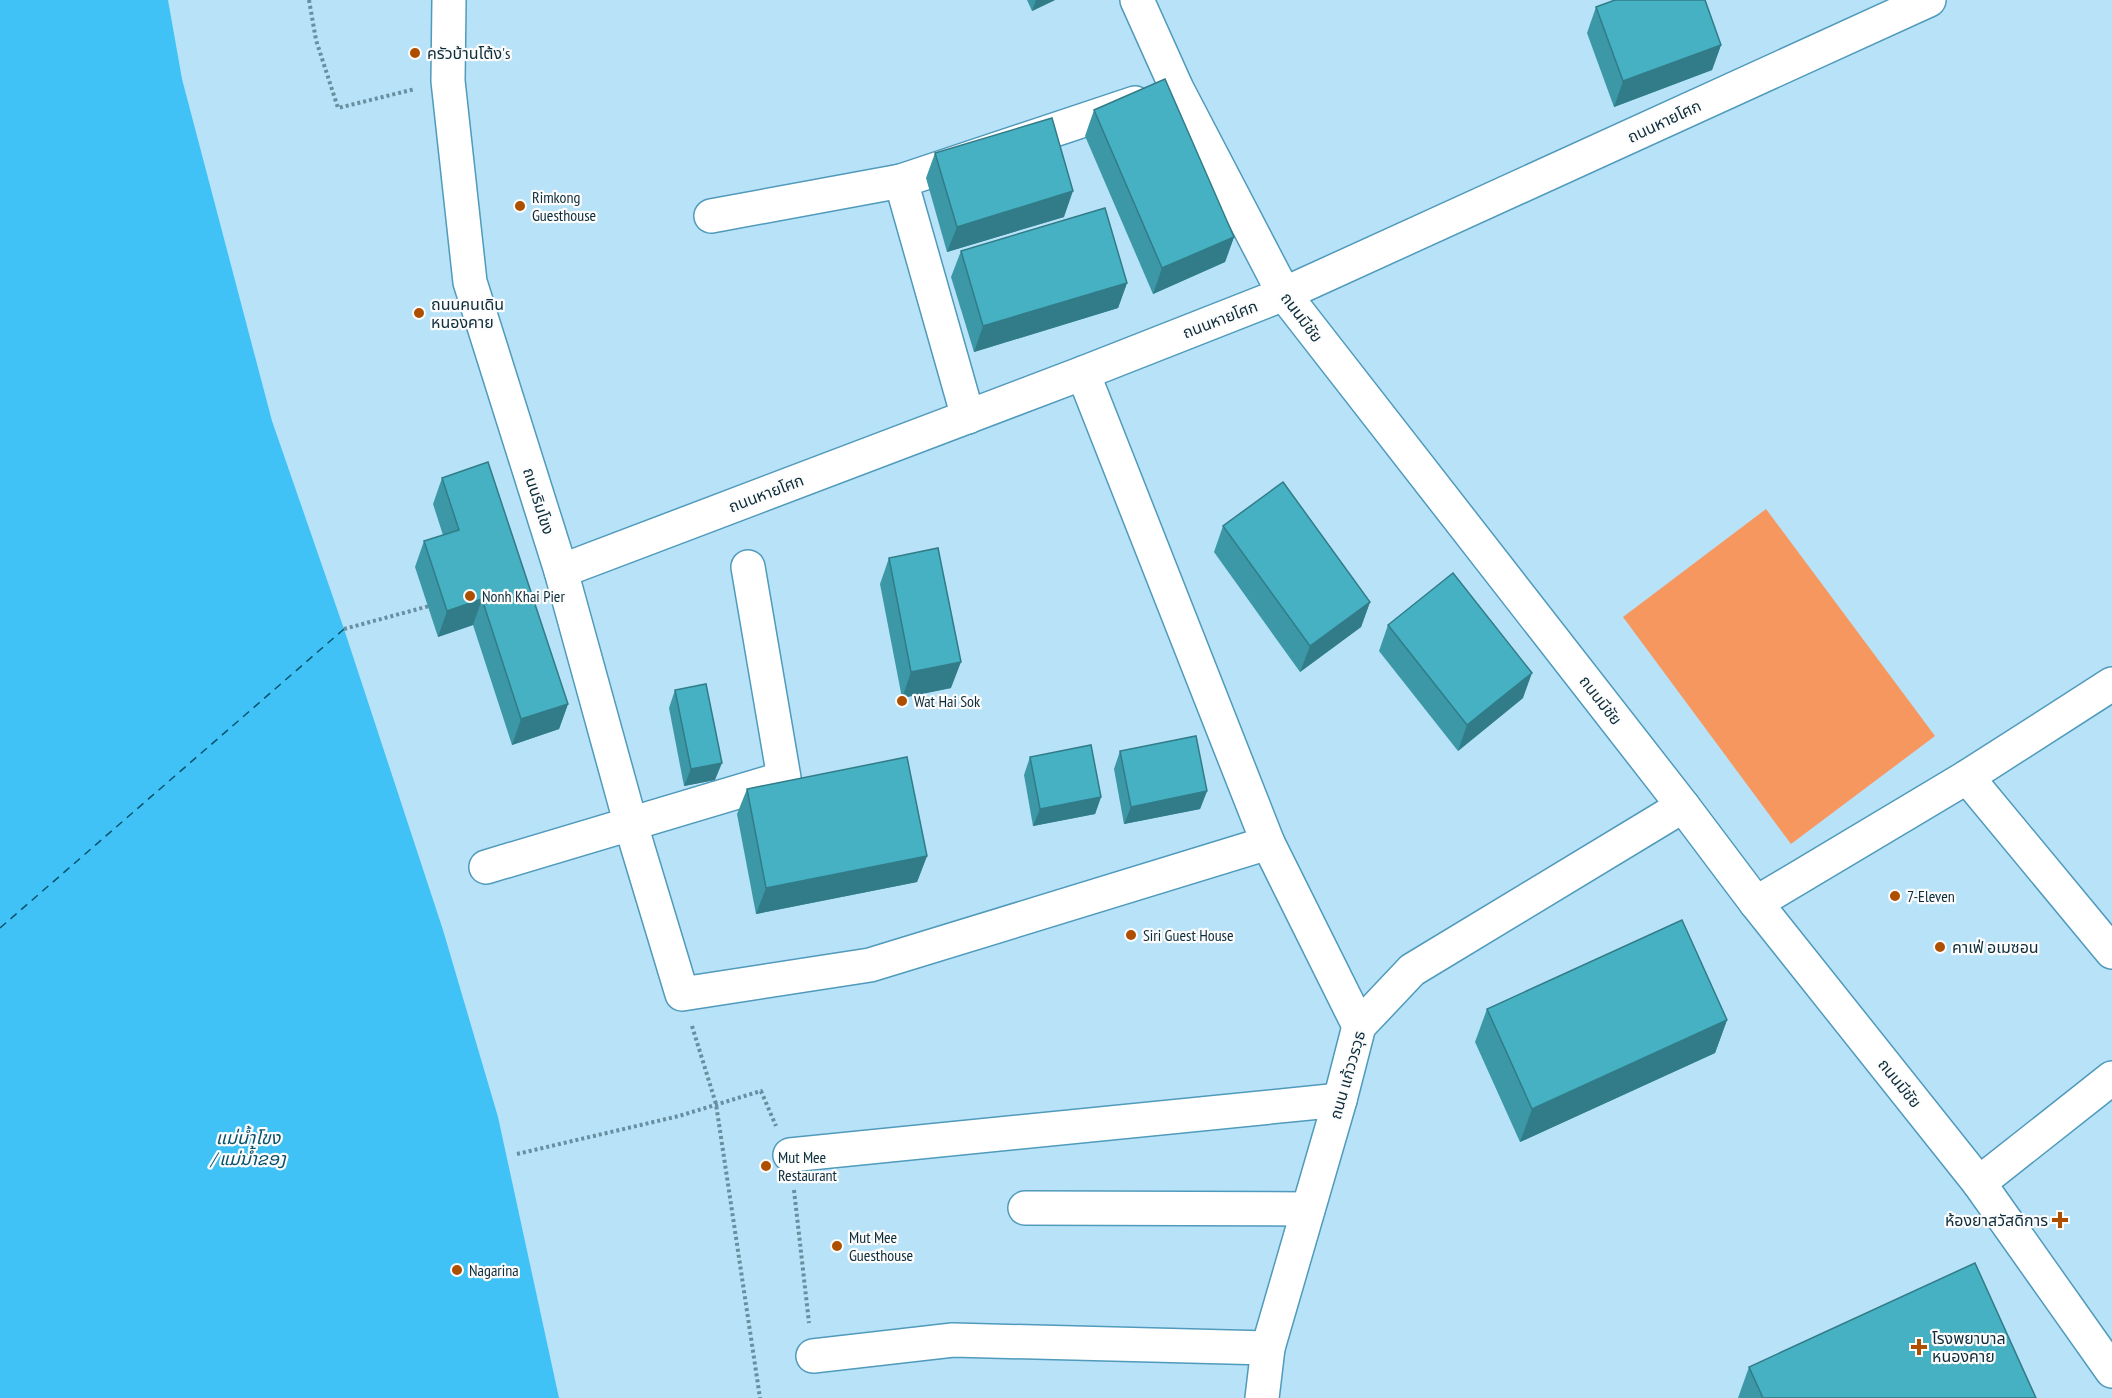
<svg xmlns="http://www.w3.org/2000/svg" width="2112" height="1398" viewBox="0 0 2112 1398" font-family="'PT Sans Narrow','Noto Sans Lao','Noto Sans Thai',sans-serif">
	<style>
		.green { fill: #f79760 }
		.water { fill: #41c2f7 }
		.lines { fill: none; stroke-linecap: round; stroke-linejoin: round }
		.ferry { stroke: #08526c; stroke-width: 1.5; stroke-dasharray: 8 6; stroke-linecap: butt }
		.minor-casing { stroke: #509abb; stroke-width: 36 }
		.path { stroke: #688ea0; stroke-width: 4; stroke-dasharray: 3 3; stroke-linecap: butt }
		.minor { stroke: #fff; stroke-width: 33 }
		.wall { fill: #3c98a7 }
		.shaded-wall { fill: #317c88 }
		.building { fill: #46b1c2; stroke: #317c88; stroke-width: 1.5 }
		.poi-dot { fill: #ae4f00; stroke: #fcfcfc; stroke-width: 2 }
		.labels { text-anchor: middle; stroke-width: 4.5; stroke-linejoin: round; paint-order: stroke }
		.poi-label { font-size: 16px; fill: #0d2d3b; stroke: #fcfcfc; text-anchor: start }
		.street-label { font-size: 16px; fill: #0d2d3b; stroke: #fcfcfc }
		.water-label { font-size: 18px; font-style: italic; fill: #08526c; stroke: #fcfcfc }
	</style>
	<rect width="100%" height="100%" fill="#b7e2f8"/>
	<path class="green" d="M1766,509L1935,736L1791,844L1623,617Z"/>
	<path class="water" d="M0,0H168L182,79L272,421L344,629L443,930L498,1117L559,1398H0Z"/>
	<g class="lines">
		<path class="ferry" d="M0,928L344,629"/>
		<defs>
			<g id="minor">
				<path d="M449,0L448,81L470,282L561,571L631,825L682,994L870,965L1268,843"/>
				<path d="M1137,0L1177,89L1284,294L1683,806L1756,903L1979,1183L2112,1371"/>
				<path d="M711,216L901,181"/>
				<path d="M1083,373L1268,843L1359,1026"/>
				<path d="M968,417L901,181L1135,103"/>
				<path d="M561,571L1083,373L1284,294L1929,0"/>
				<path d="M1967,777L2112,952"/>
				<path d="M486,867L784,778L748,567"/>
				<path d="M1756,903L1967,777L2112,684"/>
				<path d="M790,1155L1340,1100"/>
				<path d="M1979,1183L2112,1078"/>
				<path d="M1025,1208L1308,1209"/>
				<path d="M813,1356L953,1340L1268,1348"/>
				<path d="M1262,1398L1268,1348L1340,1100L1359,1026L1412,970L1683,806"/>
			</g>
		</defs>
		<use href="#minor" class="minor-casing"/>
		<g class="path">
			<path d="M309,0L316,40L338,108L415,89"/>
			<path d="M344,629L433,605"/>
			<path d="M692,1026L716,1104L760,1398"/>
			<path d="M517,1154L679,1116L761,1091L776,1126"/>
			<path d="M794,1190L809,1323"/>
		</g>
		<use href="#minor" class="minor"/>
	</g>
	<g class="wall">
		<path d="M1027,0H1055L1032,11Z"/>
		<path d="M1596,7L1721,45L1712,70L1614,107L1587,33Z"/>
		<path d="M1094,110L1234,237L1225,262L1153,294L1085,136Z"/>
		<path d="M935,153L1064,217L947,252L926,178Z"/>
		<path d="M961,251L1127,283L1118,308L974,352L951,277Z"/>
		<path d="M442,478L568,704L559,729L512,745L473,625L438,637L415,567L424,541L443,535L433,504Z"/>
		<path d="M1223,526L1370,602L1361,627L1300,672L1214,552Z"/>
		<path d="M889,558L951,688L902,698L880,584Z"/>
		<path d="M1388,625L1523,698L1458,751L1379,651Z"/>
		<path d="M675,690L715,780L684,786L669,708Z"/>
		<path d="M1120,751L1207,791L1200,809L1124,824L1114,769Z"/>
		<path d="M1030,757L1101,797L1095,814L1033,826L1024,775Z"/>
		<path d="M747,789L927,856L917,882L756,914L737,814Z"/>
		<path d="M1487,1009L1727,1020L1715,1053L1520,1142L1475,1042Z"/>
		<path d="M1749,1367L2036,1398H1738Z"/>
	</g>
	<g class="shaded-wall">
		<path d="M1036,0H1055L1032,11Z"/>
		<path d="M1721,45L1712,70L1614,107L1623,81Z"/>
		<path d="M1073,191L1064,217L947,252L957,227Z"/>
		<path d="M1234,237L1225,262L1153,294L1162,268Z"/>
		<path d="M1127,283L1118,308L974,352L983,326Z"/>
		<path d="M482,599L473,625L438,637L447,611Z"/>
		<path d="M1370,602L1361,627L1300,672L1310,646Z"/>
		<path d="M961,662L951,688L902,698L911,672Z"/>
		<path d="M1532,673L1523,698L1458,751L1467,725Z"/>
		<path d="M568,704L559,729L512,745L521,719Z"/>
		<path d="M722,763L715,780L684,786L691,769Z"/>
		<path d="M1207,791L1200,809L1124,824L1131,807Z"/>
		<path d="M1101,797L1095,814L1033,826L1040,809Z"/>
		<path d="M927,856L917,882L756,914L766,888Z"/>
		<path d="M1727,1020L1715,1053L1520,1142L1532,1109Z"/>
	</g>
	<g class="building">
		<path d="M1615,0H1705L1721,45L1623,81L1596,7Z"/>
		<path d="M1165,79L1234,237L1162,268L1094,110Z"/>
		<path d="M1052,118L1073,191L957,227L935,153Z"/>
		<path d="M1105,208L1127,283L983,326L961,251Z"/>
		<path d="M488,462L568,704L521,719L482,599L447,611L424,541L459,530L442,478Z"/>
		<path d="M1283,482L1370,602L1310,646L1223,526Z"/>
		<path d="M938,548L961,662L911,672L889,558Z"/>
		<path d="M1453,573L1532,673L1467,725L1388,625Z"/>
		<path d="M706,684L722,763L691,769L675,690Z"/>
		<path d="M1196,736L1207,791L1131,807L1120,751Z"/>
		<path d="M1091,745L1101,797L1040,809L1030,757Z"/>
		<path d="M907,757L927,856L766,888L747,789Z"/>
		<path d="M1682,920L1727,1020L1532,1109L1487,1009Z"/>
		<path d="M1975,1263L2036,1398H1763L1749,1367Z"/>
	</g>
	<g class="poi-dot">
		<circle cx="415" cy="53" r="6"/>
		<circle cx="520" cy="206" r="6"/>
		<circle cx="419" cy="313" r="6"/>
		<circle cx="470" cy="596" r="6"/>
		<circle cx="902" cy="701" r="6"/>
		<circle cx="1895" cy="896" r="6"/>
		<circle cx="1131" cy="935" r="6"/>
		<circle cx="1940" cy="947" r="6"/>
		<circle cx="766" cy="1166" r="6"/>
		<path d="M2057 1211h6v6h6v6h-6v6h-6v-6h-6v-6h6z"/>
		<circle cx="837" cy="1246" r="6"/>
		<circle cx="457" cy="1270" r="6"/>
		<path d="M1916 1338h6v6h6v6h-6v6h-6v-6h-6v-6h6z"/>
	</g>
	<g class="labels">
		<g class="poi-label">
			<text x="427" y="59">ครัวบ้านโต้ง's</text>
			<text x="532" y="203">Rimkong<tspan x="532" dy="18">Guesthouse</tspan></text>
			<text x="431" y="310">ถนนคนเดิน<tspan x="431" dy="18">หนองคาย</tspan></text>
			<text x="482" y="602">Nonh Khai Pier</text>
			<text x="914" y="707">Wat Hai Sok</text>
			<text x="1907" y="902">7-Eleven</text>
			<text x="1143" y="941">Siri Guest House</text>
			<text x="1952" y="953">คาเฟ่ อเมซอน</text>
			<text x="778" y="1163">Mut Mee<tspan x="778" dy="18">Restaurant</tspan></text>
			<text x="2048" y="1226" text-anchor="end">ห้องยาสวัสดิการ</text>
			<text x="849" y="1243">Mut Mee<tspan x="849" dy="18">Guesthouse</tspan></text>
			<text x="469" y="1276">Nagarina</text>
			<text x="1932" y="1344">โรงพยาบาล<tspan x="1932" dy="18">หนองคาย</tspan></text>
		</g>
		<g class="street-label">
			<text transform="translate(1664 121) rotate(-25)" y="6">ถนนหายโศก</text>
			<text transform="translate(1302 317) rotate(53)" y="6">ถนนมีชัย</text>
			<text transform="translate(1220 319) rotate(-21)" y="6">ถนนหายโศก</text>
			<text transform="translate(766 493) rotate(-21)" y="6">ถนนหายโศก</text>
			<text transform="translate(539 501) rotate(72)" y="6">ถนนริมโขง</text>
			<text transform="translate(1601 700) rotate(52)" y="6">ถนนมีชัย</text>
			<text transform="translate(1347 1075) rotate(-74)" y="6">ถนน แก้ววรวุธ</text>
			<text transform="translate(1900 1083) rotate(51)" y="6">ถนนมีชัย</text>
		</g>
		<g class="water-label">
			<text x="248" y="1144">แม่น้ำโขง<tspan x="248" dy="21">/ ແມ່ນ້ຳຂອງ</tspan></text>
		</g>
	</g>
</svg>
